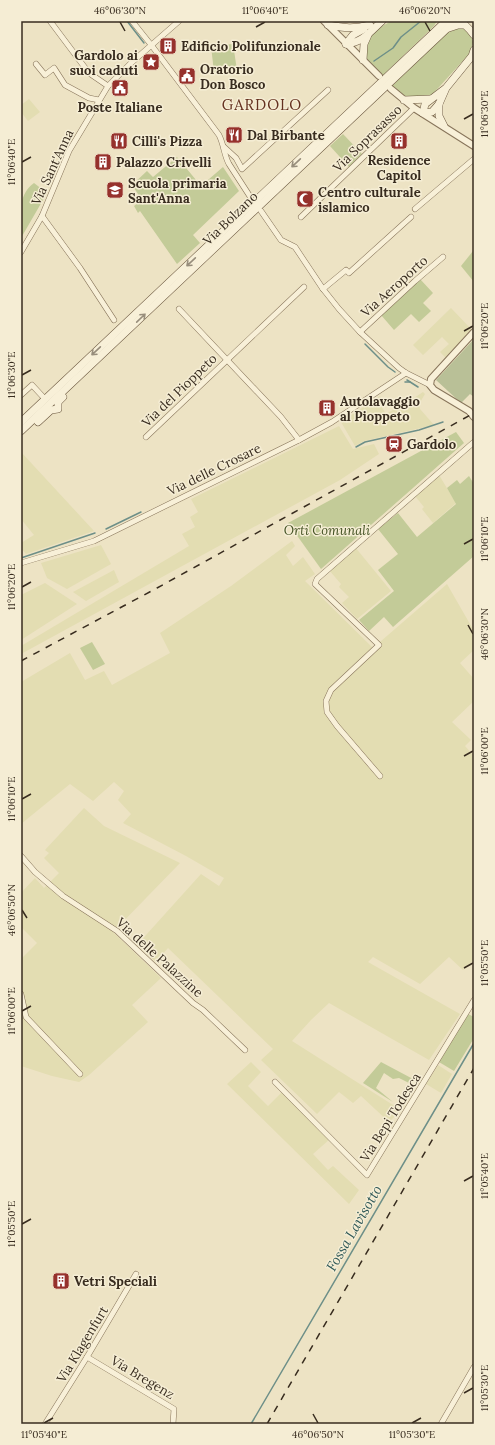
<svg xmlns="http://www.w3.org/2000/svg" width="495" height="1445" viewBox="0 0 495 1445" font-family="Lora,serif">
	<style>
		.farmland { fill: #e3ddb2 }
		.green { fill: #c3cb98 }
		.cemetery { fill: #b9c097 }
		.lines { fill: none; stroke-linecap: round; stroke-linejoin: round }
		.stream { stroke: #6d8f88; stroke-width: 1.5 }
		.minor-casing { stroke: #88755b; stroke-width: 6 }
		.tertiary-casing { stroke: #88755b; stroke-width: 8 }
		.secondary-casing { stroke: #6a563e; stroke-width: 8 }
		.minor { stroke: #f8f0d8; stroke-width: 5 }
		.tertiary { stroke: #f8f0d8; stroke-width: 6 }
		.secondary { stroke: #f8f0d8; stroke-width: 7 }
		.rail { stroke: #382c1f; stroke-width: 1.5; stroke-dasharray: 7 7; stroke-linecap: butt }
		.oneway { stroke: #988e7c }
		.ticks { fill: none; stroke: #382c1f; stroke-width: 1.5 }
		.labels { text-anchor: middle; stroke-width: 3; stroke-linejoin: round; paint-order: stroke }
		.poi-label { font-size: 13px; font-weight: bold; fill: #382c1f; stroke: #f5edd4; text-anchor: start }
		.street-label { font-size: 13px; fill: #382c1f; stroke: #f5edd4 }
		.park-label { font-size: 13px; font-style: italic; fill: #465426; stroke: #f5edd4 }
		.water-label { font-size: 14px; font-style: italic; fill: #2e5857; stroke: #f5edd4 }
		.quarter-label { font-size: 15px; letter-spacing: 1px; fill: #64311f; stroke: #f5edd4 }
		.neatline { fill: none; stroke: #382c1f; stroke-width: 1.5 }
		.ticks-label { font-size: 10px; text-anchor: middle; fill: #382c1f }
	</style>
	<rect width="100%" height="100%" fill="#ede3c4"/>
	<g class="farmland">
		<path d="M29,99L40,112L28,121L21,112V105Z"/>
		<path d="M451,308L471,329L446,358L440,352L449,344L442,337L423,355L413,345Z"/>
		<path d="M423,392L425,394L419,404L420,409L434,425L364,441L355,446L341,422L380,396L384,404L381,406L386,414L406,402L408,406L412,403L411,400Z"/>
		<path d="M339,426L353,449L374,444L379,454L340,480L21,654V646L189,546L182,534L195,527L190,517L198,512L191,499Z"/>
		<path d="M21,452L94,531L26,554L21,548V543L34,535L21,519Z"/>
		<path d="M439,475L456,503L433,523L422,509L424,507L415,496Z"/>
		<path d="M292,541L295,546L286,555L293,566L303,557L315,574L305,581L373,648L447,584L474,631V650L460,663L474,679V701L452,722L471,740L465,746L474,756V960L463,970L449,957L420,984L373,957L368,962L460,1014L429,1060L329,1003L311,1020L292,1041L401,1110L389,1122L361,1096L353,1103L339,1092L317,1114L261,1060L273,1049L168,948L156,962L137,945L201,874L219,886L224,878L186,856L123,823L131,814L118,800L124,791L114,782L93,801L70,784L21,824V682L70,653L85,680L104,671L112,685L170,653L160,633L231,586Z"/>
		<path d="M101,545L111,564L67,589L47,578L41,563Z"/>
		<path d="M355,547L391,591L357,619L342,603L349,597L339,587L341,584L329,570Z"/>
		<path d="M114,570L119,582L86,601L73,592Z"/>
		<path d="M45,583L77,604L21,640V595Z"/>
		<path d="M84,808L104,826L180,863L113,932L161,978L132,1005L148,1022L89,1075L79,1082L52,1076L21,1066V959L37,943L21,927V893L35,878L44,888L59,873L44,858L49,853L45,850Z"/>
		<path d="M251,1062L261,1072L248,1086L268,1106L282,1092L330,1139L313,1154L328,1170L333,1166L359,1190L349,1204L227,1084Z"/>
		<path d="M438,1065L452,1074L441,1093L426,1084Z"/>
	</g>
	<g class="green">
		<path d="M391,21H437L434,26L382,76L365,59C366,35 371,33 391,21Z"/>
		<path d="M457,29H464L470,33L473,42L470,53L430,97L406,98L392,86L447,33Z"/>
		<path d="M233,44L237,70L214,72L211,46Z"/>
		<path d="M343,134L362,154L349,167L330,146Z"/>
		<path d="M177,157L201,186L223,167L239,191L193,235L200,243L177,264L140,211L138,213L134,206L142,200L132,185L147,171L153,177Z"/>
		<path d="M34,183L47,193L21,238C21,219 16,196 34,183Z"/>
		<path d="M473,251L474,252V282L461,266Z"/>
		<path d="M420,279L433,293L423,303L431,311L419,322L411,314L394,330L381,315Z"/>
		<path d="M456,432L464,443L321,569L288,523Z"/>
		<path d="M469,476L474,484V556L393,627L384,617L369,631L359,620L394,591L378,570L398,554L378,529L398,513L417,537L456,504L447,488L457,480L460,484Z"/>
		<path d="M92,642L105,664L93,670L80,648Z"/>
		<path d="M468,1014L474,1017V1038L454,1071L439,1062Z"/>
		<path d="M381,1062L413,1079L409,1083L399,1078L393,1079L384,1073L376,1088L393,1102L363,1083Z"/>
	</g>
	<path class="cemetery" d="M474,339V397L470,394L461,403L436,380Z"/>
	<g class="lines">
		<g class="stream">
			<path d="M127,21L144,43"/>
			<path d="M374,61L393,48L401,37L421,21"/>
			<path d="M365,344L388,367L395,372"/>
			<path d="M407,380L418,387"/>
			<path d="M405,382H410"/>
			<path d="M356,447L365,442L419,430L443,422"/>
			<path d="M106,529L141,512"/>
			<path d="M21,558L95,533"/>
			<path d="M251,1424L474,1043"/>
		</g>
		<defs>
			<g id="minor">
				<path d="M50,21L89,73L108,86"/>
				<path d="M132,21L152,46L219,135C224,145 224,155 229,164L251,198"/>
				<path d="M36,64L45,75L54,68L65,85L89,98L99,100"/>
				<path d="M224,147L236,158L242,169L328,90"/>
				<path d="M415,209L474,159"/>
				<path d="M261,211L281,240L295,247L323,289L339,309L360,332L399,368L406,373L430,385"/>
				<path d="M42,216L80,268L114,320"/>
				<path d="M301,217L414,108"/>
				<path d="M21,252L42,216L69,151L108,86L131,63L179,21"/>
				<path d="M323,289L346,270L349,273L411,217"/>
				<path d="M179,309L281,417L299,440"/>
				<path d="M360,332L415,281L443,257"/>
				<path d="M21,395L32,385L45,399"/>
				<path d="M146,437L304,287"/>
				<path d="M21,563L94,541L299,440L332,422L406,373"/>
				<path d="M380,776L337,726L327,712L326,701L331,690L379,645L315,584L317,579L474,442"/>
				<path d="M21,856L35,872L63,896L117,931L193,1003L203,1010L245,1050"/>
				<path d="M21,994L26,1017L80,1074"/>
				<path d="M275,1082L367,1175L474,1000"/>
				<path d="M87,1357L174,1409L173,1424"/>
				<path d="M45,1424L87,1357L136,1274"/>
				<path d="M441,1424L474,1367"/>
			</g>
			<g id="tertiary">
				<path d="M324,21L379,76"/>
				<path d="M391,89L414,108L474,146"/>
				<path d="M474,332L431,379L430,385L434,390L469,411L474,417"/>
			</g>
			<g id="secondary">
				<path d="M328,25C344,28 354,29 370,25"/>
				<path d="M449,28L458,25H465L470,30L474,35"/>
				<path d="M346,44C362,43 371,31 382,21"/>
				<path d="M346,44L353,35L364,29"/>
				<path d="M363,60L364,44L368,35"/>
				<path d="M446,88L425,104L423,113L432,112L439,104L446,88L472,56L474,50"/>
				<path d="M404,100L430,99"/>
				<path d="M439,104V116L444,126"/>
				<path d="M21,422L446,21"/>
				<path d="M38,422L51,410L58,409V402L63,397"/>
				<path d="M21,431L455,21"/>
			</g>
		</defs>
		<use href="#minor" class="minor-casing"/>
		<use href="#tertiary" class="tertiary-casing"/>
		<use href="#secondary" class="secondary-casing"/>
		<use href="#minor" class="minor"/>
		<use href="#tertiary" class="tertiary"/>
		<use href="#secondary" class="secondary"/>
		<g class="rail">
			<path d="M21,661L157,588L474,413"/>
			<path d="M267,1424L474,1068"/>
		</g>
	</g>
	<defs><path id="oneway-shaft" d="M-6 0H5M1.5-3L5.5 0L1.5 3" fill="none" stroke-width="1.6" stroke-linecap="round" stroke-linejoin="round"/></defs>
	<g class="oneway">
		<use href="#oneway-shaft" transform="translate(296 163) rotate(137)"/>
		<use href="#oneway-shaft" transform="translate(191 262) rotate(137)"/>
		<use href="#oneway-shaft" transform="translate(141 318) rotate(-44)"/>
		<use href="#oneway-shaft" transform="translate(96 351) rotate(137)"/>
	</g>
	<path class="ticks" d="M120,22L125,31M425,22L430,31M256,27L265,22M464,119L473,114M22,162L31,157M464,331L473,326M22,375L31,370M464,544L473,539M22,587L31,582M468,625L473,634M464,756L473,751M22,799L31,794M22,910L27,918M464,968L473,963M22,1011L31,1006M464,1181L473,1176M22,1224L31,1219M464,1393L473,1388M313,1414L318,1423M44,1423L53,1418M412,1423L421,1418"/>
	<defs>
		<symbol id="building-square" viewBox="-11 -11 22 22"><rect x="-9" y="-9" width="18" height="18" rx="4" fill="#96312c" stroke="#f5edd4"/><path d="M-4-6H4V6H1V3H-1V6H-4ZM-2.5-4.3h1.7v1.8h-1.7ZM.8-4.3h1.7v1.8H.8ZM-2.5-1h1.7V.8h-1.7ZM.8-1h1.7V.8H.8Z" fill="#fff"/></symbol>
		<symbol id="sight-square" viewBox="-11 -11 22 22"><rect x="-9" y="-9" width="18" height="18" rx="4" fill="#96312c" stroke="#f5edd4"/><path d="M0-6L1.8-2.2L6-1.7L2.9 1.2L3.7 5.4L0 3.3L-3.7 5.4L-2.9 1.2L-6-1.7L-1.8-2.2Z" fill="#fff"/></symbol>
		<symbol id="civic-square" viewBox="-11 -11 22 22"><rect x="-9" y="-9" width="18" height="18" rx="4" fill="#96312c" stroke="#f5edd4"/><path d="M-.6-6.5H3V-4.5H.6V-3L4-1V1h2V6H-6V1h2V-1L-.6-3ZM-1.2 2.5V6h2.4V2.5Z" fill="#fff"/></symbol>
		<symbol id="restaurant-square" viewBox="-11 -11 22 22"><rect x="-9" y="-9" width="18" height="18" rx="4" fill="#96312c" stroke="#f5edd4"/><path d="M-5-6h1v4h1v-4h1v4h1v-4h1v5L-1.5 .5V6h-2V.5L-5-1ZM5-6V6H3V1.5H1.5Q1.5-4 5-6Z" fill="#fff"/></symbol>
		<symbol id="school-square" viewBox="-11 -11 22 22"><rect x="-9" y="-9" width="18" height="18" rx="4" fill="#96312c" stroke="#f5edd4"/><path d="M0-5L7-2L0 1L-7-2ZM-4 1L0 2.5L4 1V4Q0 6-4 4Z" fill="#fff"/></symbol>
		<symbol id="mosque-square" viewBox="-11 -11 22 22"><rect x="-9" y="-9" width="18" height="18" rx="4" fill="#96312c" stroke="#f5edd4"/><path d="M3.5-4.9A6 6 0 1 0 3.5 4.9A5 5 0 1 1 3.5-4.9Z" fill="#fff"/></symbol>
		<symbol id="station-square" viewBox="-11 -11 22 22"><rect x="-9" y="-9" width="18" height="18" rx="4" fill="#96312c" stroke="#f5edd4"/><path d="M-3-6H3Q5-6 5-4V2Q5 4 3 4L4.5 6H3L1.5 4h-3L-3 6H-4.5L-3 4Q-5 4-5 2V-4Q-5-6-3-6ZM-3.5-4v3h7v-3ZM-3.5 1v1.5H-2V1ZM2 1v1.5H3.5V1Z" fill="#fff"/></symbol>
	</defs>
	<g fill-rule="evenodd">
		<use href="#building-square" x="158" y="36" width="20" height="20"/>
		<use href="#sight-square" x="141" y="52" width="20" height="20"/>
		<use href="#civic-square" x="177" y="66" width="20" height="20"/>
		<use href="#civic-square" x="110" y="78" width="20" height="20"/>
		<use href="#restaurant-square" x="224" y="125" width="20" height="20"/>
		<use href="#restaurant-square" x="109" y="131" width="20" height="20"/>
		<use href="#building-square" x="389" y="131" width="20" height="20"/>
		<use href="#building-square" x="93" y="152" width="20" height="20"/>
		<use href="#school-square" x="105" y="180" width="20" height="20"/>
		<use href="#mosque-square" x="295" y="189" width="20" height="20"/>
		<use href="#building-square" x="317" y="398" width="20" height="20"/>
		<use href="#station-square" x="384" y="434" width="20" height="20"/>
		<use href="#building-square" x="51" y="1271" width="20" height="20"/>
	</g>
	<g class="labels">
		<g class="poi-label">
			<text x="181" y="51">Edificio Polifunzionale</text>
			<text x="138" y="60" text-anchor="end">Gardolo ai<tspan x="138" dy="15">suoi caduti</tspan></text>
			<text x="200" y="74">Oratorio<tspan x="200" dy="15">Don Bosco</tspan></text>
			<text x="120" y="112" text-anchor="middle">Poste Italiane</text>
			<text x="247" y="140">Dal Birbante</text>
			<text x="132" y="146">Cilli's Pizza</text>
			<text x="399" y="165" text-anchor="middle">Residence<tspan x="399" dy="15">Capitol</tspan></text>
			<text x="116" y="167">Palazzo Crivelli</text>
			<text x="128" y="188">Scuola primaria<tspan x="128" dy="15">Sant'Anna</tspan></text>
			<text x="318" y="197">Centro culturale<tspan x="318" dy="15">islamico</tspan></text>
			<text x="340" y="406">Autolavaggio<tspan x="340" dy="15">al Pioppeto</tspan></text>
			<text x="407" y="449">Gardolo</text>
			<text x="74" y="1286">Vetri Speciali</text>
		</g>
		<g class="street-label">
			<text transform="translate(367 138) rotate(-44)" y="5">Via Soprasasso</text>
			<text transform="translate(52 167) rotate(-65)" y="5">Via Sant'Anna</text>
			<text transform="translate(230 218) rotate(-44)" y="5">Via Bolzano</text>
			<text transform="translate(394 286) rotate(-42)" y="5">Via Aeroporto</text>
			<text transform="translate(179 390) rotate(-44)" y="5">Via del Pioppeto</text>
			<text transform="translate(214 469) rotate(-26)" y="5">Via delle Crosare</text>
			<text transform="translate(160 957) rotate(42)" y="5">Via delle Palazzine</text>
			<text transform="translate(390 1117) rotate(-58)" y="5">Via Bepi Todesca</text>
			<text transform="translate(82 1344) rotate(-59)" y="5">Via Klagenfurt</text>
			<text transform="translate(143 1377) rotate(31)" y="5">Via Bregenz</text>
		</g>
		<g class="park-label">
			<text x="327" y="535">Orti Comunali</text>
		</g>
		<g class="water-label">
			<text transform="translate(354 1228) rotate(-60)" y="5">Fossa Lavisotto</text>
		</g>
		<g class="quarter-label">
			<text x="262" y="110">GARDOLO</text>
		</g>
	</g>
	<rect width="495" height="1445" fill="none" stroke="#f5edd4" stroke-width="44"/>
	<rect x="22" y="22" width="451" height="1401" class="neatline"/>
	<g class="ticks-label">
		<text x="120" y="14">46°06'30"N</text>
		<text x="265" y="14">11°06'40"E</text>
		<text x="425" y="14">46°06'20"N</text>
		<text transform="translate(484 114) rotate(-90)" y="4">11°06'30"E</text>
		<text transform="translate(11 162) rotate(-90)" y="4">11°06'40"E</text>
		<text transform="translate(484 326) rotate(-90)" y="4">11°06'20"E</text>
		<text transform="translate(11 375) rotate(-90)" y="4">11°06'30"E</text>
		<text transform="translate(484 539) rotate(-90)" y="4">11°06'10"E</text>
		<text transform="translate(11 587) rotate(-90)" y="4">11°06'20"E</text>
		<text transform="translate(484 634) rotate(-90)" y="4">46°06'30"N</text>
		<text transform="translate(484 751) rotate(-90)" y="4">11°06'00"E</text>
		<text transform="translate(11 799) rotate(-90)" y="4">11°06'10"E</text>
		<text transform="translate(11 910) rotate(-90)" y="4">46°06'50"N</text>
		<text transform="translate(484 963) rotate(-90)" y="4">11°05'50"E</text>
		<text transform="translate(11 1011) rotate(-90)" y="4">11°06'00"E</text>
		<text transform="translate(484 1176) rotate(-90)" y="4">11°05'40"E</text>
		<text transform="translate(11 1224) rotate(-90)" y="4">11°05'50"E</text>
		<text transform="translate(484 1388) rotate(-90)" y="4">11°05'30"E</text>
		<text x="44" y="1438">11°05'40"E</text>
		<text x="318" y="1438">46°06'50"N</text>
		<text x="412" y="1438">11°05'30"E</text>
	</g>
</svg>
